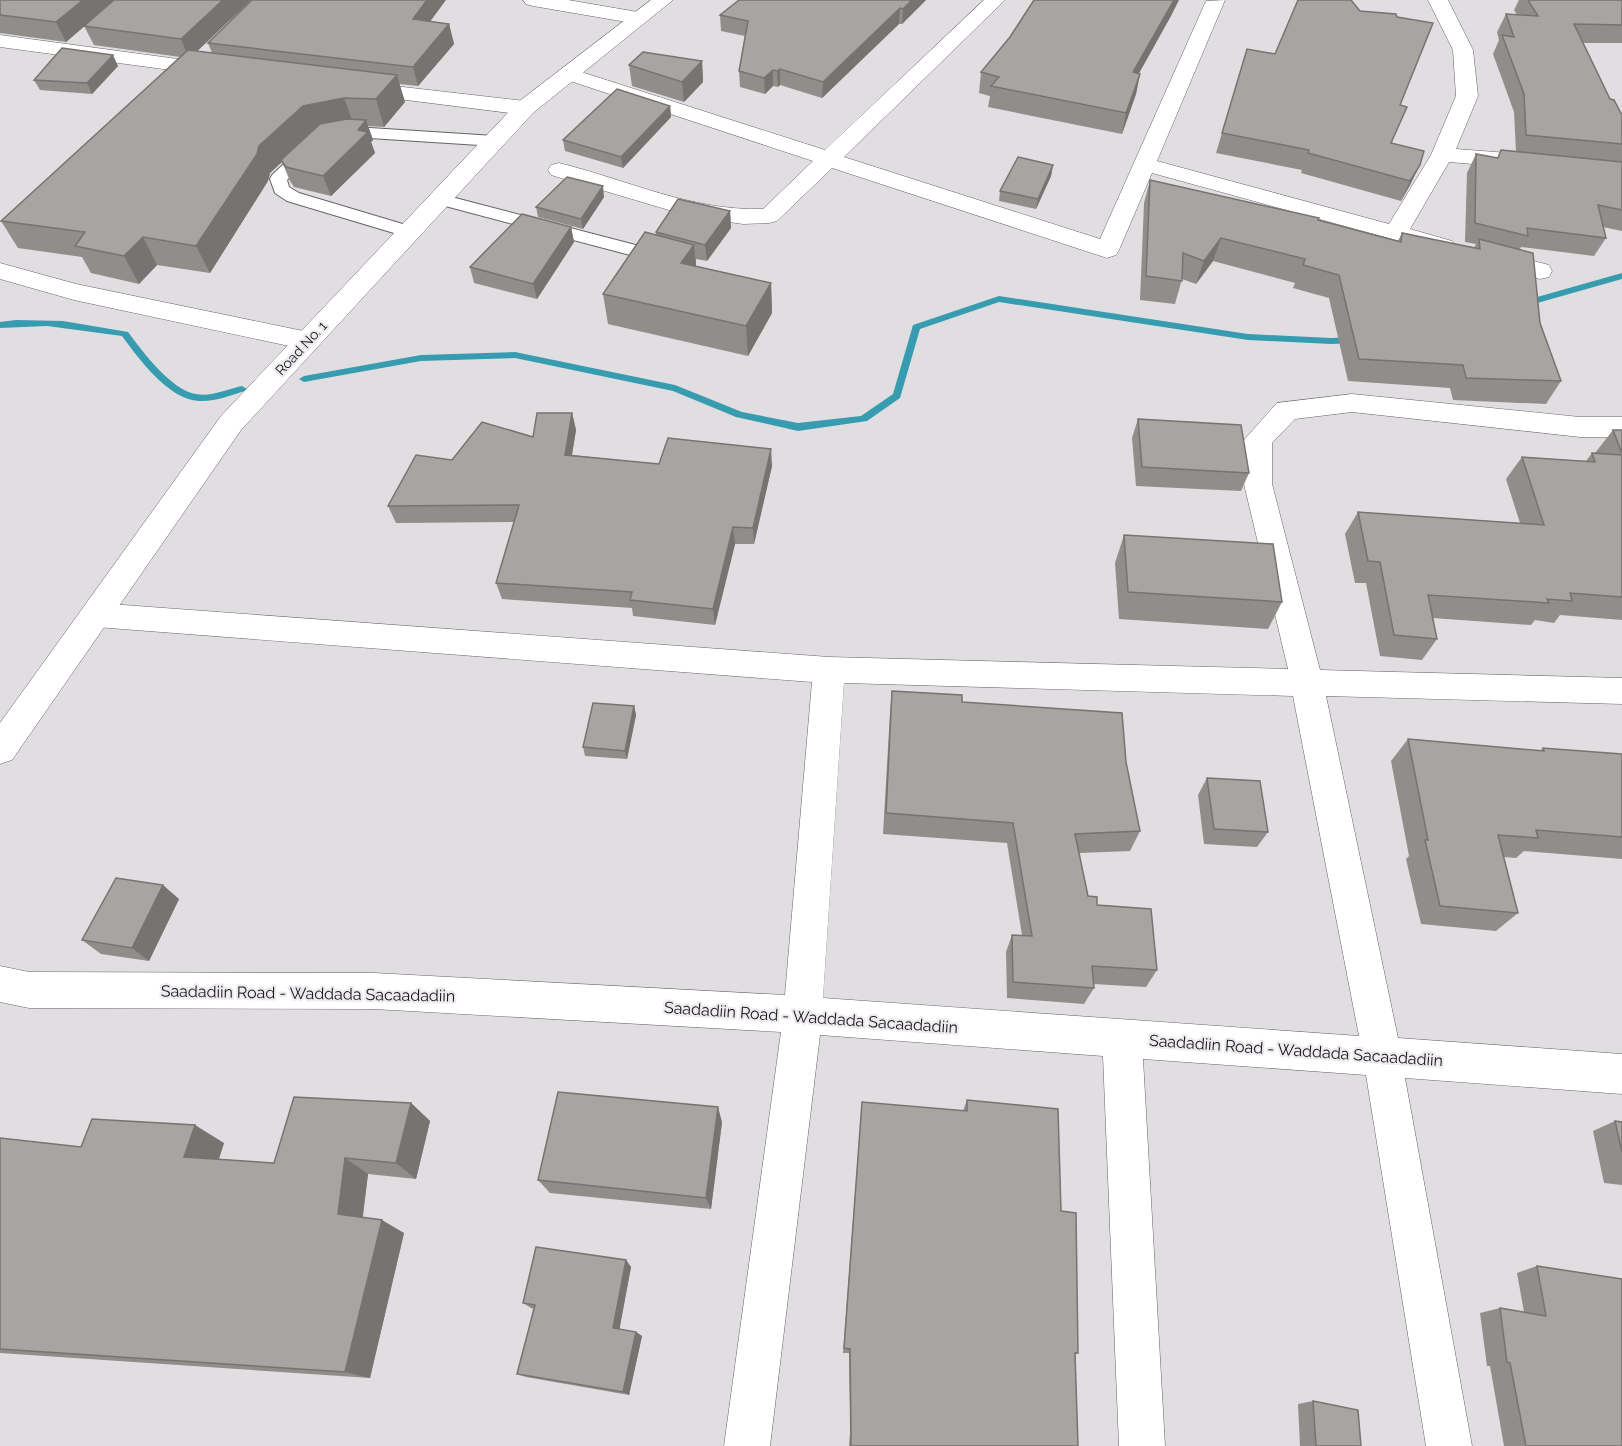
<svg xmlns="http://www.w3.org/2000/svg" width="1622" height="1446" viewBox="0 0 1622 1446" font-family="Raleway,sans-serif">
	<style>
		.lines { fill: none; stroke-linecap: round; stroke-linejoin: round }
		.stream { fill: #379caf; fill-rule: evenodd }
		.lane-casing { stroke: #666367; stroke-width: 2 }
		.street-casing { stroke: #666367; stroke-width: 1 }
		.highway-casing { stroke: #666367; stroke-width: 1 }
		.lane { fill: #fff; fill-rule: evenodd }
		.street { fill: #fff; fill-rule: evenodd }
		.highway { fill: #fff; fill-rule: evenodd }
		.wall { fill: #908d8a }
		.shaded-wall { fill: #767371 }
		.building { fill: #a8a4a1; stroke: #767371; stroke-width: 1.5 }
		.labels { text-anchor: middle; stroke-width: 4.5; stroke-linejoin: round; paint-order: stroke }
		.far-street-label { font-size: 14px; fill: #181719; stroke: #eeebef }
		.street-label { font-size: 16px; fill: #181719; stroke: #eeebef }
	</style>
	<rect width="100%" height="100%" fill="#e1dee2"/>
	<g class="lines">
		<g class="stream">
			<path d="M1622,273V279L1523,307L1518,304L1520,302Z"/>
			<path d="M999,296L1248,334L1331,338L1355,337L1360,340L1355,343L1331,344L1248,340L999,302L920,329L900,398L867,421L798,431L736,417L673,391L515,358L421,361L304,382L299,379L304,376L421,355L515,352L675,385L742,412L798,423L861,416L893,394L913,325Z"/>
			<path d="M16,320L63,321L128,332C142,351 172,391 196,394C211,397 228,389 242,386L247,389L245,391C231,395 215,402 199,401C169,400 139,359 122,336L47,326L0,328V322Z"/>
		</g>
		<defs>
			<g id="lane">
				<path d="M354,127L495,136L503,141L495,146L354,137L339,139L331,134L333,131Z"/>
				<path d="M309,144L317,149L287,180L289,187L299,193L416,228L419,232L416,236H404L287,201L275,193L270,179L272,175L303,146Z"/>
				<path d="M440,194L670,254L673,258L670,262L664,264L434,203L431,199L434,195Z"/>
			</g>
			<g id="street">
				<path d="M523,0H568L638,12L645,14L648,18L645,22L638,24L533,6L526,4Z"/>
				<path d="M984,0H1005L844,157L1100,239L1206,1L1225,0L1157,161L1389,224L1431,155L1456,96L1453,50L1428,0H1448L1473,50L1478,96L1456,149L1521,154L1529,156L1532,161L1529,166L1521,168L1449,162L1410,229L1452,241L1455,246L1452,251L1443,253L1152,173L1119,250L1116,255L1107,258L832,168L777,221L769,223L743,224L689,216L551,175L548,170L551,165L559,163C628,180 690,211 763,209L813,161L561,78L557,74L561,70L568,68L575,70L825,150Z"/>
				<path d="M0,35L215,64L222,66L226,70L222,74L215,76L0,47Z"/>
				<path d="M359,82L525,101L533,103L536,108L533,113L525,115L351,93L348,88L351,83Z"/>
				<path d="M1491,250L1549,265L1552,271L1549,277L1540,279L1482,263L1479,258L1482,253Z"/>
				<path d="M0,263L76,284L308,332L317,335L321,341L317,347L308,350L74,300L0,279Z"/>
				<path d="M1352,394L1580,417H1622V437H1580L1352,412L1295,419L1272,443V484L1320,670L1622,678V704L1326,696L1398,1038L1622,1054V1094L1405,1078L1472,1446H1426L1366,1075L1143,1059L1165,1446H1119L1103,1056L820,1035L770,1446H724L781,1032L374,1009L29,1008L0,1002V966L29,972L374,973L785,995L812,682L96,627L85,624L80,615L85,606L96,603L829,657L1288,669L1244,484V440L1277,403ZM844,683L1293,696L1359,1036L823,998Z"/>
			</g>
			<path id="highway" d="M651,0H673L533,113L241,430L12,760L0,764V723L221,416L517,103Z"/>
		</defs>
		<use href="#lane" class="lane-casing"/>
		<use href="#street" class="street-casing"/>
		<use href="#highway" class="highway-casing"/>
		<use href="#lane" class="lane"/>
		<use href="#street" class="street"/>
		<use href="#highway" class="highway"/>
	</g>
	<g class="wall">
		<path d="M0,0H251L197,51L212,53L208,43L430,22L449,24L454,44L418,86L399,84L405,102L384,127L368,126L373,140L371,142L375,153L331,196L294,187L290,181L282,162L270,173L268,181L210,273L157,265L139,284L91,273L82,257L18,248L1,221L180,57L94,45L84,26L88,23L66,42L0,33Z"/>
		<path d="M926,0L902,24H899L822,98L780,85L778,87L773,86L765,94L740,87L739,71L745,36L721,31L720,15Z"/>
		<path d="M1519,0H1622V43H1583L1610,99L1621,113L1622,114V231L1603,227L1606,238L1594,256L1521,247L1520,249L1540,323L1561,381L1546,404L1453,400L1450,388L1348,381L1329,298L1293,288L1295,283L1213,261L1196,284L1182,279L1175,304L1140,300L1144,203L1150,180L1318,220L1398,241L1402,233L1474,248L1476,244L1465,242L1467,173L1476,154L1497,158L1501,150L1516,151L1514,112L1493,54L1499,40L1497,32L1506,14L1517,15L1514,10Z"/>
		<path d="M1172,14L1139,73L1140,74L1136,94L1122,134L988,107L990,96L979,93L981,72Z"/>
		<path d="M1247,49L1275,54L1400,105L1391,143L1424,151L1410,185L1401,201L1301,173L1302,170L1216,153Z"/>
		<path d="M702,61L703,82L684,102L632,86L629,65Z"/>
		<path d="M118,66L92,94L40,90L34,80Z"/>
		<path d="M670,106L671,117L623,168L565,151L563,140Z"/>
		<path d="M1053,165L1051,176L1036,209L999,201L1000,191Z"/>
		<path d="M604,197L583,229L538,217L536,207Z"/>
		<path d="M730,211L731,228L707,261L696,259V266L771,283L772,313L748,356L608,324L603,294L656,235V232Z"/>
		<path d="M571,227L574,242L537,299L474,283L470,267Z"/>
		<path d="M572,413L576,430L572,455L659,464L772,466L754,544H735L715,625L633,616L632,608L502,599L496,583L514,522L396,523L388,506L533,437Z"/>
		<path d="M1138,419L1249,473L1241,491L1136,486L1132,438Z"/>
		<path d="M1613,430H1622V620L1560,615L1554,623L1535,620L1531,625L1433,618L1437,639L1422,660L1380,656L1366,583H1355L1345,534L1358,512L1520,523L1506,479L1522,457L1586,461L1592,453L1596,454L1595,453Z"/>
		<path d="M1124,535L1282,602L1268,629L1119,619L1115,563Z"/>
		<path d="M892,691L962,702L1126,762L1140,831L1130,851L1079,853L1088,896L1157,970L1146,987L1093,984L1094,988L1084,1004L1007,998L1006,952L1012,935H1022L1007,843L883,834L890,713Z"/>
		<path d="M634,706L636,715L627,759L585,756L583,747Z"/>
		<path d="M1408,739L1540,751L1543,748L1622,754V859L1524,851L1516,858L1504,857L1518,913L1496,931L1421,924L1406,859L1409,856L1391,761Z"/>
		<path d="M1207,778L1268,832L1257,847L1204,844L1198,795Z"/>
		<path d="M179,899L149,961L101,954L82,940Z"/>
		<path d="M967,1100L1061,1211L1078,1353L1075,1355L1078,1446H849L850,1433L849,1353H843L862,1102L963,1111Z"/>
		<path d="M411,1103L430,1121L416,1179L368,1174L363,1217L404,1233L370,1378L0,1353V1138L81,1147L224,1143L219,1159L274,1163Z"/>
		<path d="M1615,1121L1622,1122V1185L1604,1183L1593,1131Z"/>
		<path d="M722,1122L711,1209L550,1193L538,1180Z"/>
		<path d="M626,1260L631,1267L619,1329L636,1332L642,1336L629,1395L526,1377L517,1374L534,1309L531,1308L523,1303Z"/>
		<path d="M1537,1266L1622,1446H1504L1490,1366H1487L1480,1313L1500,1308L1524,1312L1517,1273Z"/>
		<path d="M1313,1401L1361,1446H1300L1298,1404Z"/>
	</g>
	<g class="shaded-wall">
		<path d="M83,0H115L66,42L56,22Z"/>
		<path d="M223,0H251L189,59L181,39Z"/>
		<path d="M427,0H446L418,38L413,19Z"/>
		<path d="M912,0H926L902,24L903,9Z"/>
		<path d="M1174,0H1179L1172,14L1128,93L1133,72Z"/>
		<path d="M900,8L899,24L822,98L823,82Z"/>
		<path d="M449,24L454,44L418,86L413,67Z"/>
		<path d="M113,55L118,66L92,94L87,83Z"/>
		<path d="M702,61L703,82L684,102L682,82Z"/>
		<path d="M780,69V85L778,87L777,71Z"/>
		<path d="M773,70V86L765,94L764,78Z"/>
		<path d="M1140,74L1136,94L1122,134L1126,113Z"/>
		<path d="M397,75L405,102L384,127L376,99Z"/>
		<path d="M344,98L354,125L313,133L270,173L268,181L210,273L196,246L259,146L303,106Z"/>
		<path d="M670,106L671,117L623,168L621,157Z"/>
		<path d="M366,120L373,140L371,142L375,153L331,196L323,176Z"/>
		<path d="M1053,165L1051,176L1036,209L1038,199Z"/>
		<path d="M1420,165L1410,185L1401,201L1410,181Z"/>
		<path d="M603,186L604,197L583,229L581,219Z"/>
		<path d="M730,211L731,228L707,261L705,245Z"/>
		<path d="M571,227L574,242L537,299L533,284Z"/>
		<path d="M143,237L157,265L139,284L124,256Z"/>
		<path d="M1221,238L1213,261L1196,284L1204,261Z"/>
		<path d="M694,245L697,275L681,263Z"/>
		<path d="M771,283L772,313L748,356L746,326Z"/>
		<path d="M572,413L576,430L569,472L565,455Z"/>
		<path d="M771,449L772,466L754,544L753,528Z"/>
		<path d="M733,527L735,544L715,625L713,609Z"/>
		<path d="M634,706L636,715L627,759L625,751Z"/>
		<path d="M163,885L179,899L149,961L132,948Z"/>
		<path d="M411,1103L430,1121L416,1179L396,1163Z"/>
		<path d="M718,1107L722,1122L711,1209L706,1198Z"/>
		<path d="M195,1125L224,1143L214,1173L184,1157Z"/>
		<path d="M345,1158L368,1174L361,1227L338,1214Z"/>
		<path d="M382,1220L404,1233L370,1378L345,1372Z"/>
		<path d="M626,1260L631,1267L619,1332L613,1328Z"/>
		<path d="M636,1332L642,1336L629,1395L623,1392Z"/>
	</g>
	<g class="building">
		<path d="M0,0H83L56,22L0,15Z"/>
		<path d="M114,0H223L181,39L84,26Z"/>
		<path d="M252,0H427L413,19L449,24L413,67L208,43Z"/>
		<path d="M739,0H912L903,9L900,8L823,82L780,69L777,71L773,70L764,78L739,71L748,21L720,15Z"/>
		<path d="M1034,0H1174L1133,72L1140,74L1126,113L991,86L999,77L981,72L1010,37Z"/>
		<path d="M1298,0H1351L1360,11L1396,14L1397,17L1433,23L1400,105L1407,107L1391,143L1424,151L1420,165L1410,181L1308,153L1309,150L1222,133L1247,49L1275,54Z"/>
		<path d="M1528,0H1622V25L1574,24L1610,99L1614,100L1621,113L1622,114V144L1526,135L1524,94L1502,35L1514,37L1506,14L1538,16Z"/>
		<path d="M62,48L113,55L87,83L34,80Z"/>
		<path d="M188,50L397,75L376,99L344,98L303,106L259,146L257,154L196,246L143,237L124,256L75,246L85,232L1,221Z"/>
		<path d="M643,52L702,61L682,82L629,65Z"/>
		<path d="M617,89L670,106L621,157L563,140Z"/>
		<path d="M347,119L366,120L358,130L368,132L323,176L286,167L281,160L320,124Z"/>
		<path d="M1501,150L1622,162V210L1598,205L1606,238L1527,228L1528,236L1475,223L1476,154L1498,158Z"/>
		<path d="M1018,157L1053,165L1038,199L1000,191Z"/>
		<path d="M567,177L603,186L581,219L536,207Z"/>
		<path d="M1150,180L1319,218L1318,220L1401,242L1402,233L1480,249L1479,239L1533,253L1540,323L1561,381L1466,378L1463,365L1359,359L1339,275L1303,265L1305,259L1221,238L1204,261L1183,253L1182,281L1146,276Z"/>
		<path d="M678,199L730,211L705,245L656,232Z"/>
		<path d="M522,214L571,227L533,284L470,267Z"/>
		<path d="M645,232L694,245L681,263L771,283L746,326L603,294Z"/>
		<path d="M537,413H572L565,455L659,464L668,438L771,449L753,528L733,527L713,609L630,600L632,592L496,583L519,505L388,506L416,455L452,460L482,422L533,437Z"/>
		<path d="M1138,419L1241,425L1249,473L1142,467Z"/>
		<path d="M1613,430H1622V453Z"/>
		<path d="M1592,453L1622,455V597L1570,593L1572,601L1547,599L1549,603L1428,595L1437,639L1394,635L1380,562L1368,561L1358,512L1544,525L1522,457L1595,462Z"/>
		<path d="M1124,535L1273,544L1282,602L1128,592Z"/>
		<path d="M892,691L962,695V702L1122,713L1126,762L1140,831L1075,834L1088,896L1097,897V905L1151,909L1157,970L1092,966L1094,988L1013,982L1012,935L1032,936L1013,823L886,813Z"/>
		<path d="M593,703L634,706L625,751L583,747Z"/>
		<path d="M1408,739L1544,751L1543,748L1622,754V837L1536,830L1538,838L1498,835L1518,913L1440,906L1425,840H1428Z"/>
		<path d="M1207,778L1260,781L1268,832L1214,829Z"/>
		<path d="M116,878L163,885L132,948L82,940Z"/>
		<path d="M558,1092L718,1107L706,1198L538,1180Z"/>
		<path d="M294,1097L411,1103L396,1163L345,1158L338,1214L382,1220L345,1372L0,1349V1138L81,1147L92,1119L195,1125L184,1157L274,1163Z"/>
		<path d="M967,1100L1058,1109L1061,1211L1076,1213L1078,1353H1075L1078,1446H851V1431L850,1349L844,1348L862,1102L967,1111Z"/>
		<path d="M1615,1121L1622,1122V1152Z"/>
		<path d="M536,1247L626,1260L613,1328L636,1332L623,1392L517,1374L535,1305L523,1303Z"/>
		<path d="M1537,1266L1622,1279V1446H1526L1510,1363L1507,1362L1500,1308L1546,1316Z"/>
		<path d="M1313,1401L1358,1410L1361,1446H1316Z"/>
	</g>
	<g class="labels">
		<g class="far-street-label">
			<text transform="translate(301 348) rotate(-47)" y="5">Road No. 1</text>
		</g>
		<g class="street-label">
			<text transform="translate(308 993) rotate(1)" y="6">Saadadiin Road - Waddada Sacaadadiin</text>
			<text transform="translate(811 1017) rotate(4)" y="6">Saadadiin Road - Waddada Sacaadadiin</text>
			<text transform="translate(1296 1050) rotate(4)" y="6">Saadadiin Road - Waddada Sacaadadiin</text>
		</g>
	</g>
</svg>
